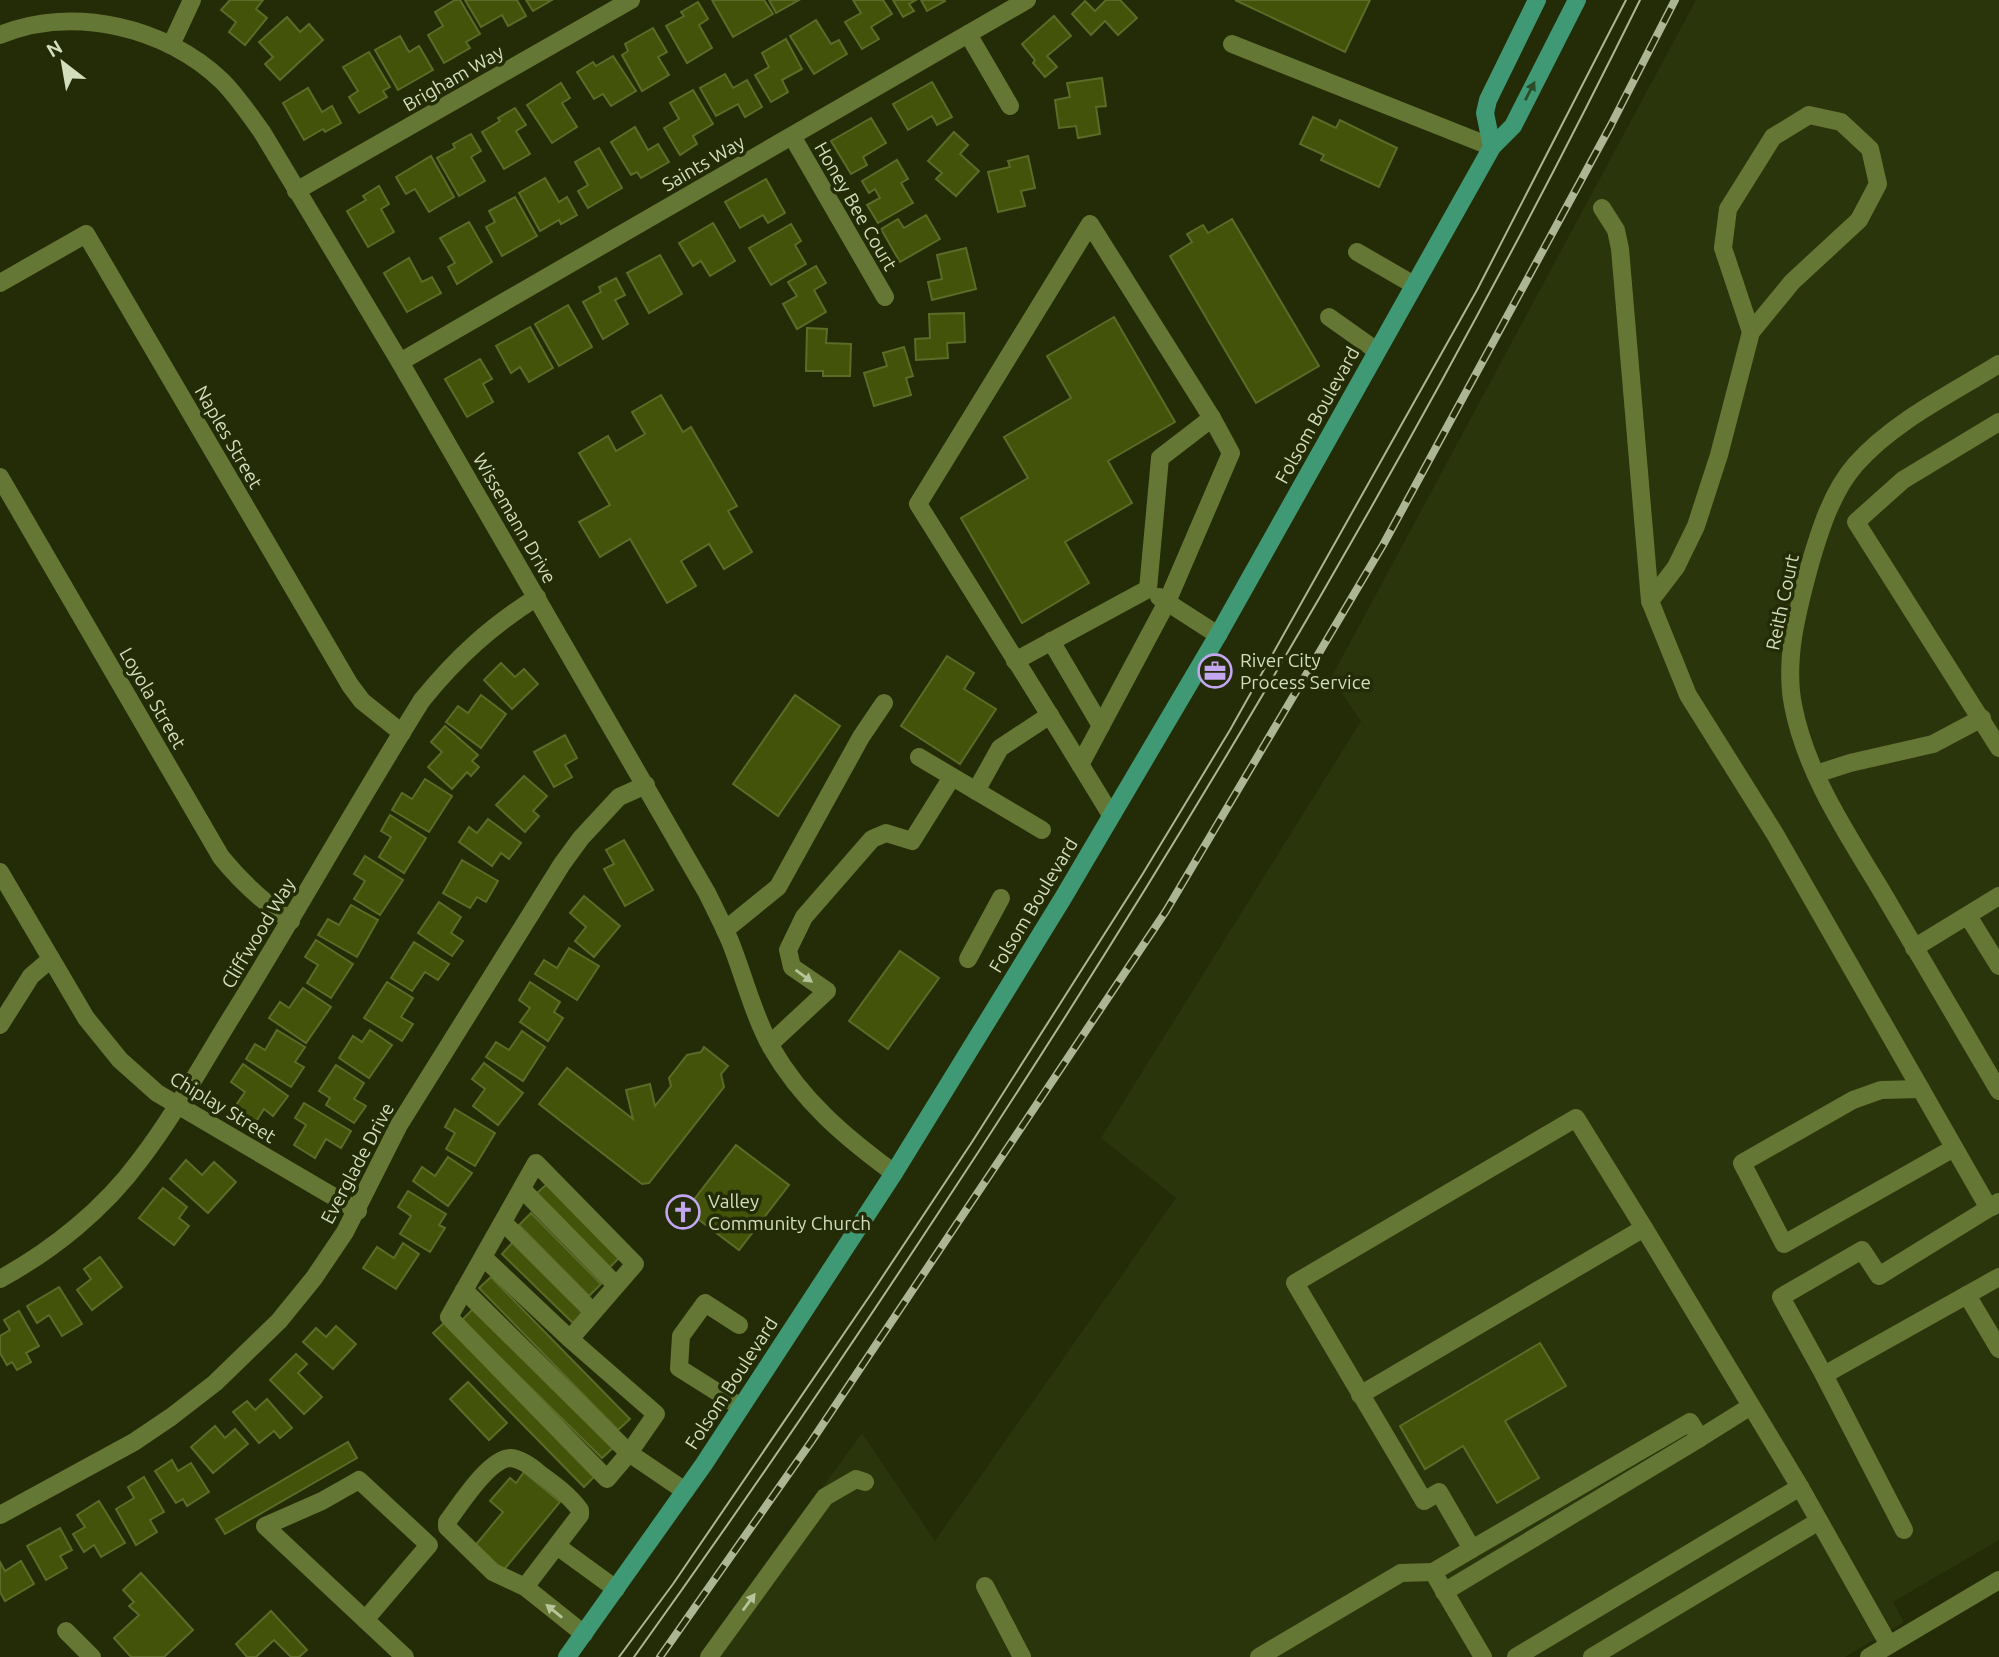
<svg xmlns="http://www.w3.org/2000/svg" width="1999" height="1657" viewBox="0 0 1999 1657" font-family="Ubuntu,sans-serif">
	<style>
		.built { fill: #2b350c }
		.building { fill: #435309; stroke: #5a6c28; stroke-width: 2 }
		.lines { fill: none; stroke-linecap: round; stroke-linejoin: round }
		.minor { stroke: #657734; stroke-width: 18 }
		.major { stroke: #3f9974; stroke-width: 18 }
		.tram { stroke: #acb694; stroke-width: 2 }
		.rail-casing { stroke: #acb694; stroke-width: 8 }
		.rail { stroke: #232b07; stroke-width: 5; stroke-dasharray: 16; stroke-linecap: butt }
		.oneway { fill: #2b4c28 }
		.oneway2 { fill: #b8c49a }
		.labels { text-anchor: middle; stroke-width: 7; stroke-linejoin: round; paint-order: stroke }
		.street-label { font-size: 19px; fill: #d3debc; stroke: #232b07 }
		.poi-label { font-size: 19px; fill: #d3debc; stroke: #232b07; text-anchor: start }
	</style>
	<rect width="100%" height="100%" fill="#232b07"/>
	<path class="built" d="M1696,0H1999V1540L1893,1602L1904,1622L1845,1657H699L862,1433L935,1541L1176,1198L1101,1138L1361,721L1331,678Z"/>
	<g class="building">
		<path d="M230,0H263L256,9L267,18L245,45L229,32L236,22L221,10Z"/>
		<path d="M455,0H460L480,34L466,42L470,48L444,63L428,35L443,26L435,12Z"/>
		<path d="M465,0H517L526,16L508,26L502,15L481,27Z"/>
		<path d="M526,0H552L533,11Z"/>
		<path d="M712,0H764L773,14L733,37Z"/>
		<path d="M769,0H799L776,13Z"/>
		<path d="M853,0H883L892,14L871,27L879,39L862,49L845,22L861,13Z"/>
		<path d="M893,0H916L909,4L914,11L903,17Z"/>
		<path d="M921,0H944L945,1L927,11Z"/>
		<path d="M1106,0H1120L1137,18L1118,35L1105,21L1091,35L1072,14L1085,1L1095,11Z"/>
		<path d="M1235,0H1370L1345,52Z"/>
		<path d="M698,2L708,19L699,25L712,48L687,63L666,26L684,16L681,12Z"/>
		<path d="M1054,16L1071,36L1047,56L1057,67L1045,77L1033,63L1035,60L1022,44Z"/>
		<path d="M287,17L300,32L309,24L323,40L280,80L265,64L273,57L259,42Z"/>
		<path d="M816,20L831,44L839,40L847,54L814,74L790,36Z"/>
		<path d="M653,28L667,52L658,57L669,75L642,91L622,55L628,51L625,44Z"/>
		<path d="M400,36L409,52L419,46L433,70L398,90L375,50Z"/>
		<path d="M786,39L802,69L782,80L788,92L771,102L755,75L769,67L762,53Z"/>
		<path d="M369,52L390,87L383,91L387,97L359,113L349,97L358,91L343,67Z"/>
		<path d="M613,56L636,91L611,106L603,94L594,99L577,72L593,62L596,66Z"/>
		<path d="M725,74L733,88L747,80L762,107L745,117L738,104L716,116L700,88Z"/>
		<path d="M1102,78L1106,106L1096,107L1100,134L1078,138L1076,126L1059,128L1055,100L1070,97L1067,83Z"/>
		<path d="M932,82L952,117L937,125L932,116L908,130L893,104Z"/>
		<path d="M561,83L570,98L562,103L577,127L552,143L527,105Z"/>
		<path d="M308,88L322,112L332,106L341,123L325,132L323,129L304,140L283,103Z"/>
		<path d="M693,90L713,124L693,136L697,144L680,155L664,128L679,119L670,103Z"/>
		<path d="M515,108L526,125L516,131L530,154L504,169L482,132L500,121L498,118Z"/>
		<path d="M1313,117L1336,128L1340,120L1397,148L1379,187L1321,160L1324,155L1300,144Z"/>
		<path d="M871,118L886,143L863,157L867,165L851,174L831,141Z"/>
		<path d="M635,127L648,150L658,144L669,162L641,178L637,172L631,175L611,142Z"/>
		<path d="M954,132L968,145L960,154L979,171L956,196L936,179L942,173L928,161Z"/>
		<path d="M471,134L481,151L471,157L485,181L459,196L437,158L455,148L453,144Z"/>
		<path d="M599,148L622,188L588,208L578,191L588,185L575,162Z"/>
		<path d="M431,156L454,197L429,212L415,189L406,194L396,177Z"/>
		<path d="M1028,156L1035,188L1021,191L1025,206L998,212L988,172L1010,167L1008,161Z"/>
		<path d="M897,160L908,179L901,183L913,203L878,223L867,205L880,198L875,189L869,193L862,181Z"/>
		<path d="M545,178L559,202L567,197L577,215L561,224L559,220L540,231L519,193Z"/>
		<path d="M766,179L785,213L768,223L763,215L740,228L725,202Z"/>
		<path d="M379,186L389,204L381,209L394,232L368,247L347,211L366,200L363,196Z"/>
		<path d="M515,197L537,236L502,256L486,227L495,222L489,211Z"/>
		<path d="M926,215L940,239L900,262L881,229L898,219L904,228Z"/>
		<path d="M1232,219L1319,366L1256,403L1170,256L1192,242L1187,234L1203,225L1208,233Z"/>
		<path d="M469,222L492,262L457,284L448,267L455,263L440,238Z"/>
		<path d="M713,223L735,261L710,276L701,261L693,266L679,243Z"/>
		<path d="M791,224L801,241L795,245L806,264L771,285L749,248Z"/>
		<path d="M966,248L976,289L932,300L928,282L942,279L937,255Z"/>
		<path d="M660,255L682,294L649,313L627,273Z"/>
		<path d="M409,258L422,282L432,277L441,293L407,312L384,273Z"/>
		<path d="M816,266L826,283L814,290L826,312L797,329L783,304L797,296L788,282Z"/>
		<path d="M616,278L625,295L615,300L628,324L603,339L583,302L601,292L599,287Z"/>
		<path d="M568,305L592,347L559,366L535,324Z"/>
		<path d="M964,313L965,342L947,343L948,358L916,360L915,339L930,338L929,314Z"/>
		<path d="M1114,317L1175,422L1108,461L1132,503L1065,542L1089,583L1022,623L961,518L1028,478L1004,437L1071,398L1047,356Z"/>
		<path d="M530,327L553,368L529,382L520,367L511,373L496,346Z"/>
		<path d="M807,328L827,329L826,343L851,344L850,376H823V371H806Z"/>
		<path d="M904,347L913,376L906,378L911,395L874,406L864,373L887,366L883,353Z"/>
		<path d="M480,359L492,379L483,384L493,402L467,417L445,379Z"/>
		<path d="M661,395L683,432L691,427L737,506L728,511L752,552L724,569L709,544L681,561L696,586L667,603L630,539L600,557L579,522L610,505L579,453L608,436L616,451L645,434L632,412Z"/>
		<path d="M947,656L974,673L964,689L996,709L960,764L901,726Z"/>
		<path d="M501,663L515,677L524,669L538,684L512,709L484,680Z"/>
		<path d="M481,695L506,714L481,748L446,722L458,706L468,713Z"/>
		<path d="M795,695L840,726L778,816L733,784Z"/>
		<path d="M445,726L478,755L472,761L479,767L471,776L467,772L452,789L428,767L442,752L431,742Z"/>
		<path d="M565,735L577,758L565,765L572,777L554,787L534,752Z"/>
		<path d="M524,776L547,796L533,811L539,816L525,832L496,805Z"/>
		<path d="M425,779L452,796L429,832L392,810L402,793L412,799Z"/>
		<path d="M390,815L426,838L404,873L379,857L391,837L381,831Z"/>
		<path d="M488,819L521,843L509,859L501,853L492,866L459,842L469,827L477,833Z"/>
		<path d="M624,840L653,890L625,906L604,869L614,864L606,850Z"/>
		<path d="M365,856L403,880L380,915L354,899L365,881L354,874Z"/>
		<path d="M462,860L498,881L486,902L477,897L470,908L443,893Z"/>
		<path d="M584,896L620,926L594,957L575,941L586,927L570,913Z"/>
		<path d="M439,902L461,917L451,933L463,941L452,956L418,933Z"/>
		<path d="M351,905L378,920L357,957L318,935L328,919L339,925Z"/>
		<path d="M316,940L353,964L331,998L307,983L318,965L305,957Z"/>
		<path d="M414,942L449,964L438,980L425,972L412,991L391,978Z"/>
		<path d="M569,948L599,966L577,1000L535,974L544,960L557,968Z"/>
		<path d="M900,951L939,978L888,1049L849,1021Z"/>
		<path d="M387,982L413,998L401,1017L413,1024L402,1041L364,1018Z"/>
		<path d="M530,982L560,1002L554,1012L563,1018L548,1041L520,1022L530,1008L519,1000Z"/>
		<path d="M303,988L331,1007L306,1043L269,1018L280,1002L289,1008Z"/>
		<path d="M277,1030L305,1047L295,1062L304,1067L291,1087L246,1059L255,1044L265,1050Z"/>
		<path d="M370,1030L392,1045L369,1078L339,1058L353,1036L362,1042Z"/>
		<path d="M522,1031L545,1047L523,1081L486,1057L496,1042L509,1050Z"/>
		<path d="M704,1047L728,1066L721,1074L724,1087L649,1183L642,1184L539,1104L567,1068L633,1119L626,1090L650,1084L655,1106L671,1086L669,1078L687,1055L701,1052Z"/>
		<path d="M484,1063L523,1093L498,1125L473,1106L485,1089L472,1079Z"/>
		<path d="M243,1064L288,1096L273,1116L264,1109L255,1123L234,1108L245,1092L231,1082Z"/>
		<path d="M336,1065L364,1083L354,1099L366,1106L354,1123L326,1105L330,1098L319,1091Z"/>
		<path d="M304,1103L351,1131L341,1148L326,1139L315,1158L294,1145L306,1125L295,1118Z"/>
		<path d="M455,1109L495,1133L475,1166L446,1149L455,1133L445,1127Z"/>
		<path d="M736,1145L789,1185L739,1250L686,1210Z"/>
		<path d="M448,1157L472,1173L448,1206L413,1181L422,1167L435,1176Z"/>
		<path d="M186,1160L202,1175L214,1162L236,1182L208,1213L170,1179Z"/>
		<path d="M547,1184L619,1258L609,1268L536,1194Z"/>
		<path d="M163,1188L187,1207L179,1218L189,1226L174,1245L139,1218Z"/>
		<path d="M408,1191L446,1214L439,1225L445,1228L430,1252L400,1234L411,1216L398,1207Z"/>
		<path d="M531,1213L601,1284L589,1296L519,1225Z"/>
		<path d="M513,1242L586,1313L575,1325L502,1254Z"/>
		<path d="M403,1243L419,1254L396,1289L363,1268L377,1247L394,1258Z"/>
		<path d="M100,1257L122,1287L92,1310L77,1290L91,1279L84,1269Z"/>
		<path d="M491,1277L630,1419L618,1430L479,1288Z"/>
		<path d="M59,1287L82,1324L62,1336L49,1315L37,1323L27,1306Z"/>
		<path d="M474,1308L614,1447L602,1458L462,1320Z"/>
		<path d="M19,1311L39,1346L26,1353L31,1362L17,1370L12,1362L7,1365L0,1353V1336L10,1330L4,1320Z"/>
		<path d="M444,1323L595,1476L584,1487L433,1333Z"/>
		<path d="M336,1326L356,1344L333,1369L303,1342L316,1328L326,1337Z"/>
		<path d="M1540,1343L1566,1386L1505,1421L1539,1478L1497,1503L1463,1446L1425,1469L1400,1426Z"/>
		<path d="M296,1354L307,1364L298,1373L322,1397L304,1414L270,1380Z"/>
		<path d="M468,1382L507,1423L489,1440L450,1399Z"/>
		<path d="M267,1399L292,1428L280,1438L274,1431L259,1443L233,1412L247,1401L255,1410Z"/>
		<path d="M215,1426L225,1438L235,1429L248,1444L213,1473L191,1447Z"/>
		<path d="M348,1442L357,1458L225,1534L216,1519Z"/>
		<path d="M172,1460L178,1471L191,1463L209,1492L187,1506L183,1499L176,1503L155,1471Z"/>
		<path d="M524,1472L560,1502L502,1572L473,1548L503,1512L490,1501L510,1478L516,1483Z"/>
		<path d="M144,1477L164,1512L150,1520L157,1532L136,1545L116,1509L134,1498L128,1487Z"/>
		<path d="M99,1501L125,1543L101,1557L94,1545L84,1552L73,1534L85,1527L77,1515Z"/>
		<path d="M60,1528L72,1550L60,1556L67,1568L46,1580L27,1546Z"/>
		<path d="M21,1561L34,1584L5,1601L0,1592V1562L5,1571Z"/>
		<path d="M141,1573L193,1630L164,1657H131L114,1638L139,1615L129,1606L134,1602L123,1590Z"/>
		<path d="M271,1611L307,1650L299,1657H291L274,1640L256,1657H247L236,1644Z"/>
	</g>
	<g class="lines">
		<g class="minor">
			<path d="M968,34L1010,106"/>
			<path d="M0,35C73,5 166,27 222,81C237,96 249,114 262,132L400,362L707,893C715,909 723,925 730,941C744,976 753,1014 771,1047C802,1101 845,1137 894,1173"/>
			<path d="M1232,44L1492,147"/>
			<path d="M171,45L192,0"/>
			<path d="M792,136L885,297"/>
			<path d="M296,191L631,0"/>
			<path d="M1602,208L1616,230L1620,249L1650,601L1688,695L1775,834L1987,1205L1992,1207"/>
			<path d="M1357,252L1414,285"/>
			<path d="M0,283L86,234L350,685L362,701L402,733"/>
			<path d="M1329,317L1377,351"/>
			<path d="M400,362L1027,0"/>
			<path d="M1999,364C1951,394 1894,421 1856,464C1832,491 1820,530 1810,564C1798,608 1784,659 1793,705C1806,773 1846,832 1881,890C1920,957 1960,1024 1999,1091"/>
			<path d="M1999,422L1903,480L1856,522L1999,748"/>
			<path d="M0,477L221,857C242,883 263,902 291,921"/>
			<path d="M1159,597L1218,635"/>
			<path d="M1650,601L1676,567L1696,526L1719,455L1751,332L1792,282L1859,220L1878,184L1870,149L1841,122L1809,115L1773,137L1728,209L1723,248L1751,332"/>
			<path d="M1051,641L1101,726"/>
			<path d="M1015,661L1148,589L1160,458L1212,418"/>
			<path d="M919,757L1042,830"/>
			<path d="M1080,765L1167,602L1231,453L1212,418L1090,224L918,504C983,608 1048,711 1111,815"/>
			<path d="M1816,774L1850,763L1933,744L1982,718"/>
			<path d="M976,791L1000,748L1050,715"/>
			<path d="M0,872L86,1018L120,1060L157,1093L358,1211"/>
			<path d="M1968,916L1999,966"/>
			<path d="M725,930L778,887L861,737L884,703"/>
			<path d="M1914,948L1999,896"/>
			<path d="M968,959L1001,898"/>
			<path d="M0,1025L31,976L51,959"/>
			<path d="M770,1044L827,991L792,967L788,950L804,917L872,839L886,833L912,841L952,777"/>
			<path d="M1921,1089L1881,1090L1853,1100L1742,1163L1784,1244L1954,1148"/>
			<path d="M522,1189L616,1285"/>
			<path d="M503,1222L593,1312"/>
			<path d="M483,1257L570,1339L656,1414L629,1453L607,1479L449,1317C478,1265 507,1214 536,1163L635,1264L570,1339"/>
			<path d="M0,1279C53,1250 104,1209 140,1160C176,1113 205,1059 237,1008C300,906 358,802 422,700C457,657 490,627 537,597"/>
			<path d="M464,1290L629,1453L685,1491"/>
			<path d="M1967,1295L1999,1349"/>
			<path d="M739,1325L705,1303L681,1336L679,1368L741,1407"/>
			<path d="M1824,1375L1781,1297L1862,1250L1879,1276L1999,1202"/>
			<path d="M1360,1395L1644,1228L1800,1487L1889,1645"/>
			<path d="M0,1515L134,1442L171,1417L215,1383L279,1321L314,1278L345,1232L399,1125L562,864L581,838L619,797L646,785"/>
			<path d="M1904,1530L1824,1375L1999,1277"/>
			<path d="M557,1546L616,1589"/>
			<path d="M1472,1549L1690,1422L1700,1438L1751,1406"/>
			<path d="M985,1586L1022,1657"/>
			<path d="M525,1587L580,1515V1510C569,1495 554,1484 540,1474C532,1467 522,1459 511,1458C489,1458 460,1505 447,1522V1527L493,1572L525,1587L584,1634"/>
			<path d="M1444,1592L1700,1438"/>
			<path d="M365,1620L429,1545L359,1480L322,1501L265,1526L405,1657"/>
			<path d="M66,1631L92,1657"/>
			<path d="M709,1657L825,1497L856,1479L865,1482"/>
			<path d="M1259,1657L1401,1573L1433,1572"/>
			<path d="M1483,1657L1433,1572L1472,1549L1439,1492L1424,1501L1295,1283L1576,1118L1644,1228"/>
			<path d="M1516,1657L1800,1487"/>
			<path d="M1592,1657L1819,1521"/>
			<path d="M1869,1657L1999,1580"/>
		</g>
		<g class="major">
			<path d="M1492,147L1485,113L1488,100L1537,0"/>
			<path d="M567,1657L704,1464L894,1173L1063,898L1218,635L1492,147L1513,126L1577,0"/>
		</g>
		<g class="tram">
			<path d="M619,1657L673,1584L873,1291L972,1142L1142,875L1230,730L1477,290L1626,0"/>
			<path d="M634,1657C738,1512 839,1364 937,1215C1195,824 1433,420 1640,0"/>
		</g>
		<defs>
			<path id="rail" d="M660,1657L811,1442L1166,911L1383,545L1611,125L1675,0"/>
		</defs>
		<use href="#rail" class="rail-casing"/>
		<use href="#rail" class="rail"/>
	</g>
	<defs><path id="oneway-solid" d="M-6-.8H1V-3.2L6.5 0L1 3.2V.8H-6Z" transform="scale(1.75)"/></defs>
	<use class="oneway" href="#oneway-solid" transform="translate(1530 91) rotate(-63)"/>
	<g class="oneway2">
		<use href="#oneway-solid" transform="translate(804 976) rotate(36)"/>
		<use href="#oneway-solid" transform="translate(749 1602) rotate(-54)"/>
		<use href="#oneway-solid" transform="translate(554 1611) rotate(-141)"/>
	</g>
	<defs>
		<symbol id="office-ring" viewBox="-11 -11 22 22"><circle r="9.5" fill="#232b07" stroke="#c4a7f1" stroke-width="1.5"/><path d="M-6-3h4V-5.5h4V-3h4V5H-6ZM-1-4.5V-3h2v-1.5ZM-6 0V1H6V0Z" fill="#c4a7f1"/></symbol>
		<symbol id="church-ring" viewBox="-11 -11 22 22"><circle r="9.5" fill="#232b07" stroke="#c4a7f1" stroke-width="1.5"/><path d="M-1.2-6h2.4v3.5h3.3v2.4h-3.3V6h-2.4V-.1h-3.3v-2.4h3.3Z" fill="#c4a7f1"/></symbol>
	</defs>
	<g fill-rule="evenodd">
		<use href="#office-ring" x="1196" y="652" width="38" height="38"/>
		<use href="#church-ring" x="664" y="1193" width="38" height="38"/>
	</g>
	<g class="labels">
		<g class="street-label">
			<text transform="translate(453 78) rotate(-30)" y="7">Brigham Way</text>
			<text transform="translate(703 163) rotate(-30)" y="7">Saints Way</text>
			<text transform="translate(856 206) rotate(60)" y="7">Honey Bee Court</text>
			<text transform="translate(1317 415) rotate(-61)" y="7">Folsom Boulevard</text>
			<text transform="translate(229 437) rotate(60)" y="7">Naples Street</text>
			<text transform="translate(515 518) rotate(60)" y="7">Wissemann Drive</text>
			<text transform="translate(1782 602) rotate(-78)" y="7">Reith Court</text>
			<text transform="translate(153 698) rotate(60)" y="7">Loyola Street</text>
			<text transform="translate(1033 905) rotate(-59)" y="7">Folsom Boulevard</text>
			<text transform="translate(258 933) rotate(-59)" y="7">Cliffwood Way</text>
			<text transform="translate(223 1107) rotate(31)" y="7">Chiplay Street</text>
			<text transform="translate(357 1163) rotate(-62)" y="7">Everglade Drive</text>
			<text transform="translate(731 1383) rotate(-57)" y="7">Folsom Boulevard</text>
		</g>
		<g class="poi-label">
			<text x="1240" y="667">River City<tspan x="1240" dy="22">Process Service</tspan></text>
			<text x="708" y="1208">Valley<tspan x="708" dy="22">Community Church</tspan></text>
		</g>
	</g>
	<g transform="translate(63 63) rotate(329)" stroke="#232b07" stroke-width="5" paint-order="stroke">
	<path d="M0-5L12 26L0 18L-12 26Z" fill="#d3debc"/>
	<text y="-10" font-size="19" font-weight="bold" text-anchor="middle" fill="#d3debc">N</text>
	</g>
</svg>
